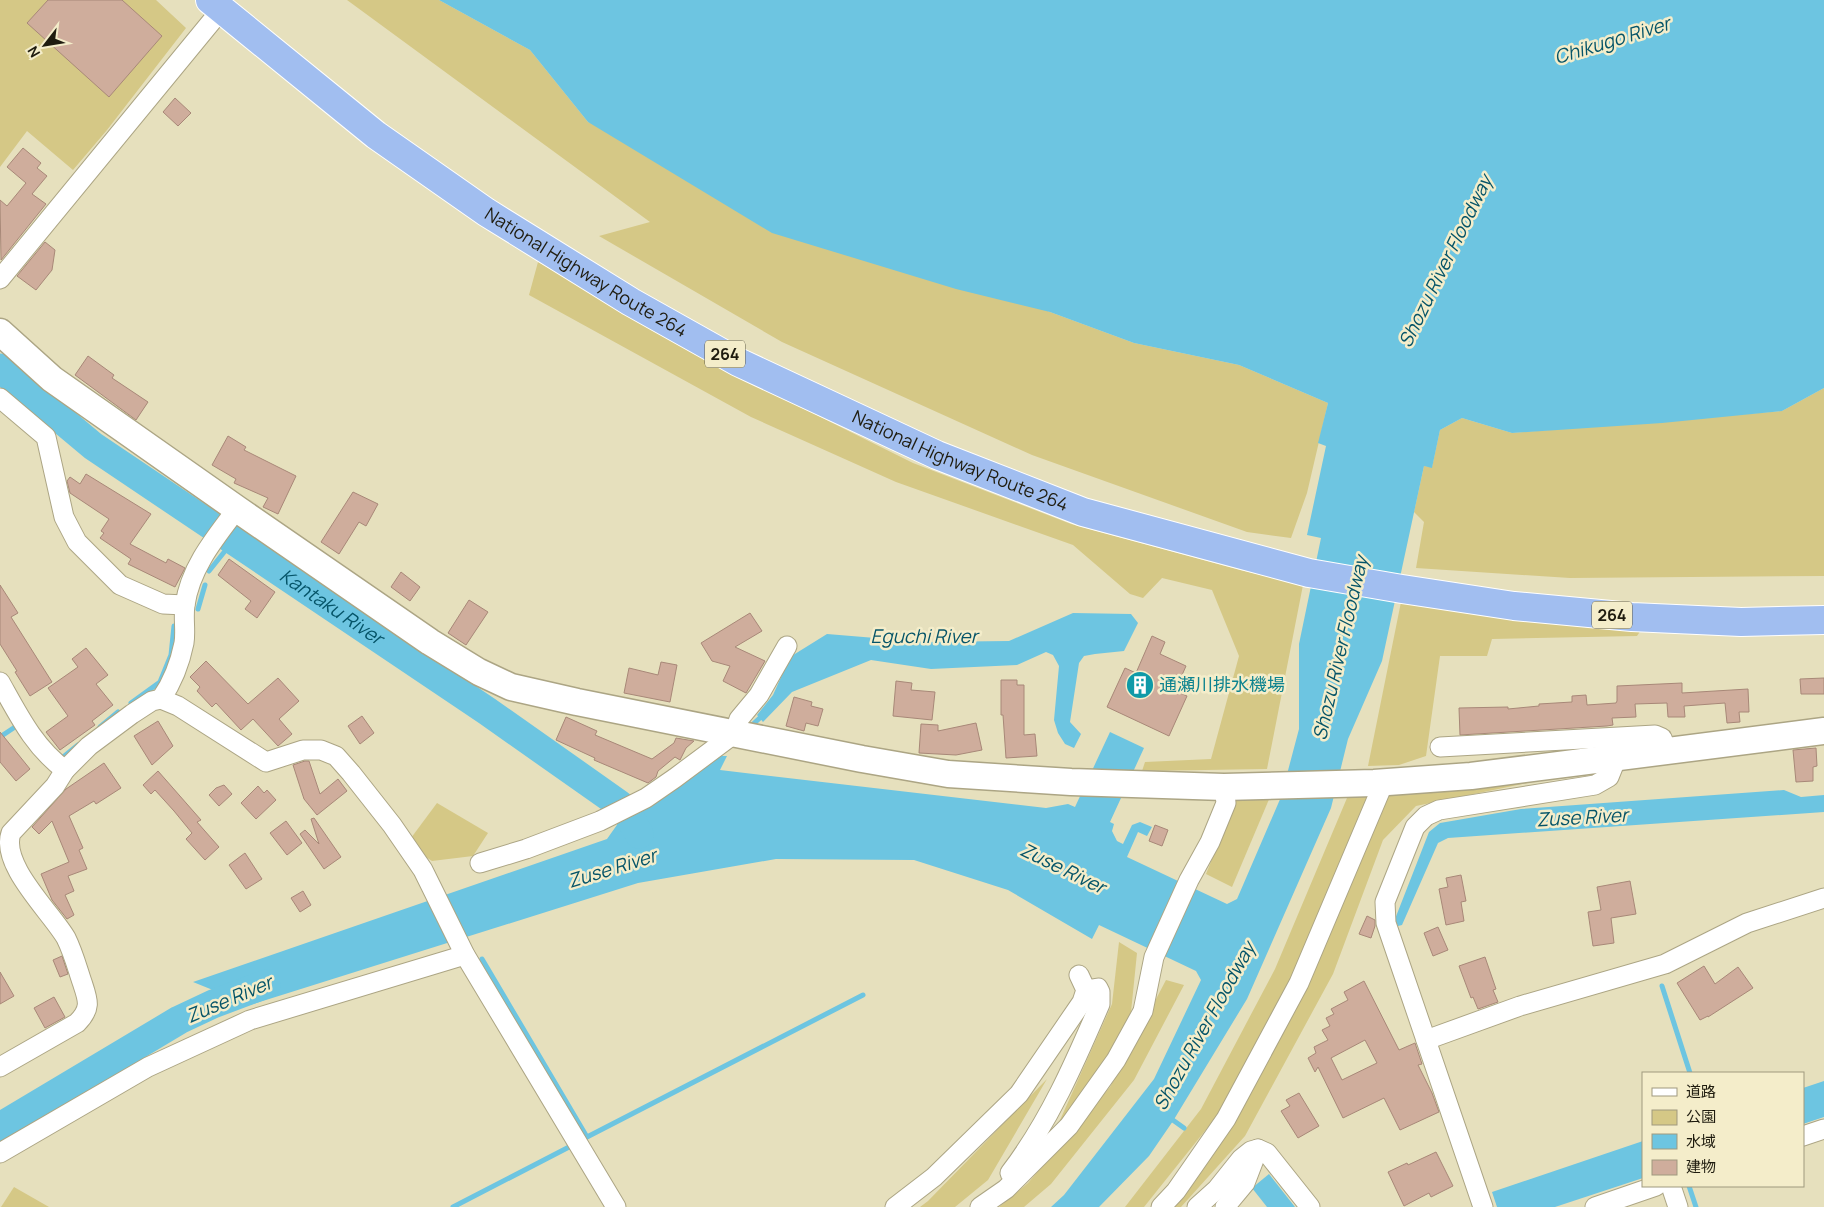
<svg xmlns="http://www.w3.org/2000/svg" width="1824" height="1207" viewBox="0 0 1824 1207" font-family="Manrope,'Noto Sans JP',sans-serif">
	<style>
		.green { fill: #d5c886 }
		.water { fill: #6dc5e1 }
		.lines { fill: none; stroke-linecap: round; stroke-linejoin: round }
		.stream { stroke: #6dc5e1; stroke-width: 5 }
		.river { stroke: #6dc5e1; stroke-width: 29 }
		.building { fill: #cfad9c; stroke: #a88878; fill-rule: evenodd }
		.street-casing { stroke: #aca584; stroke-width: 21 }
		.secondary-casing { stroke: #aca584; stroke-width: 29 }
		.highway-casing { stroke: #fff; stroke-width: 30 }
		.street { stroke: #fff; stroke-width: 19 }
		.secondary { stroke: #fff; stroke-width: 26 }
		.highway { stroke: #a1bef0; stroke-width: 28 }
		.labels { text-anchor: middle; stroke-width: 5; stroke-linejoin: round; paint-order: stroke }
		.shield { fill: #f4edca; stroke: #5f5b47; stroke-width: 1 }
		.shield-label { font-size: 16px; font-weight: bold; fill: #1f1c0f }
		.street-label { font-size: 18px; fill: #1f1c0f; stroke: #f4edca }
		.culture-label { font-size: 18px; fill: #0d838f; stroke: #f4edca; text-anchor: start }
		.water-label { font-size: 19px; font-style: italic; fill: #055468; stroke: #f4edca }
	</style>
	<rect width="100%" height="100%" fill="#e6e0bd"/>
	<g class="green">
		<path d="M0,0H156L186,28L107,130L73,170L27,131L0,167Z"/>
		<path d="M347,0H439L530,50L588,122L1050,312L1134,343L1239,365L1328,403L1307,493L1291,538L1247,532L1032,455L782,342L599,236L650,222Z"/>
		<path d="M538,262L738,376L913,463L1071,524L1240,570L1303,585L1267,769L1142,771L1145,762L1211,759L1239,656L1212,590L1162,578L1143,598L1130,594L1073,545L896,482L751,417L529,295Z"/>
		<path d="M1824,388V576L1570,578L1416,568L1424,522L1414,512L1424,466L1432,467L1440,430L1462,418L1512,433L1782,411Z"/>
		<path d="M1401,602L1641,630L1637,636L1492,639L1487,656H1440L1426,756L1399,765L1368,766Z"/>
		<path d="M1581,772L1416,806L1383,840L1333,974L1245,1136L1181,1207H1169L1184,1191L1388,791Z"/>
		<path d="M1368,795L1290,982L1216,1117L1144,1207H1125L1201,1109L1275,969L1347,798Z"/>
		<path d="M1237,796L1270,797L1232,887L1206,874Z"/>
		<path d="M437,803L488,833L473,856L432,861L417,851L411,838Z"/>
		<path d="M1119,942L1137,953L1131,1012L1106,1062L1056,1129L1112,1004Z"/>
		<path d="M1166,980L1184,985L1134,1080L1051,1184L1024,1207H999L1028,1183L1110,1087Z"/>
		<path d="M1047,1079L988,1180L955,1207H920L928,1201Z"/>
		<path d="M14,1187L49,1207H1Z"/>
	</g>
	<g class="water">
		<path d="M439,0H1824V388L1782,411L1662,423L1512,433L1462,418L1440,430L1432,468L1424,466L1382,661L1348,739L1331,808L1247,999L1173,1121L1149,1156L1099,1207H1051L1064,1195L1154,1079L1201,980L1196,971L1099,925L1092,939L1008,890L914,860L776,859L638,883L250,1005L193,982L607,839L619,822L719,756H727L720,770L1046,808L1068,804L1075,807L1110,732L1144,748L1110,822L1114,824L1112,831L1117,841L1123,844L1132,825L1140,822L1152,827L1147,836L1138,832L1127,857L1227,904L1237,899L1281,797L1299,729V644L1321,538L1307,535L1326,446L1318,443L1328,403L1239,365L1134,343L1050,312L956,289L772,233L588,122L530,50Z"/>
		<path d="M1073,613L1131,614L1138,623L1124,651L1095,654L1084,656L1079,663L1070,722L1081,734L1074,748L1065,744L1058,733L1054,720L1059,666L1053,655L1046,652L1017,665L931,669L871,660L792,692L763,722L757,715L773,695L790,657L827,634L924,642L1009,641Z"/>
		<path d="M1784,790L1801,797L1824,795V812L1448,838L1438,843L1402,925L1398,926L1395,919L1429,832L1440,823L1521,809Z"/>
		<path d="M1824,1081V1117L1803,1124V1088Z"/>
		<path d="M1643,1141V1178L1555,1207H1497L1492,1192Z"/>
		<path d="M1269,1174L1295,1207H1267L1252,1188Z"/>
	</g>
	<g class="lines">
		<g class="stream">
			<path d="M209,571L233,541"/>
			<path d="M198,609L205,585"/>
			<path d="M131,703L160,682L171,655L174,626"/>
			<path d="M100,727L118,712"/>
			<path d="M750,727L764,714"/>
			<path d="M0,737L15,727"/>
			<path d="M59,757L62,758L78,745"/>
			<path d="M482,959L587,1137L863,995"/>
			<path d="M1662,986L1690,1073"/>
			<path d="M1170,1118L1184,1128"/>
			<path d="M1689,1186L1696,1207"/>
			<path d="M453,1207L571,1146"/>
		</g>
		<g class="river">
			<path id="s1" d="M0,368L93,446L487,711L619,804L628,814L639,834"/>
			<path d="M0,1127L179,1020L213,1004L266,984"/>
		</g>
	</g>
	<g class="building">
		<path d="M48,0H122L162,36L109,97L27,23Z"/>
		<path d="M175,98L191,113L178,126L163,112Z"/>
		<path d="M23,148L41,163L37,168L47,176L32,194L46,204L1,260L0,200L7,206L26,183L7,167Z"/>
		<path d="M45,242L55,250L52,270L36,290L17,276Z"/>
		<path d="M88,356L114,375L112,378L148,402L136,420L75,375Z"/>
		<path d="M228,436L246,447L244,450L296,476L278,514L263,507L268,498L234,483L236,479L212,465Z"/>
		<path d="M86,474L151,514L130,544L166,563L168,559L185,568L175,587L128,564L131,559L100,538L104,533L101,531L109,519L70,493L67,481L70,477L80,484Z"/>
		<path d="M353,492L378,504L366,526L359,522L339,554L321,542Z"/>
		<path d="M229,559L275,592L257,618L245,609L251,601L218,575Z"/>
		<path d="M401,572L420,587L410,601L391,587Z"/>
		<path d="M0,585L18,613L11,617L52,682L30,696L15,672L17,671L0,644Z"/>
		<path d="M469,600L488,612L466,645L448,633Z"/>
		<path d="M750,613L762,631L735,647L765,661L746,693L723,681L730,666L712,661L701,643Z"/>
		<path d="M1152,636L1165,642L1160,654L1186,666L1175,691L1187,696L1169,736L1107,707L1125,668L1136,673Z"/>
		<path d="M86,648L108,675L96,684L113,705L92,721L95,725L60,750L46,732L68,716L48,688L78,667L72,659Z"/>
		<path d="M206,661L248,704L278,678L299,701L279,719L292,734L278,746L253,719L241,730L216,703L212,707L197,691L200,687L190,677Z"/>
		<path d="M661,662L677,665L670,702L624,693L629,668L658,675Z"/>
		<path d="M1824,678V694H1801L1800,679Z"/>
		<path d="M1001,680H1017V685H1024V735L1035,734L1037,756L1006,758L1003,715H1001Z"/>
		<path d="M896,681L912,683L911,690L935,692L932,720L893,716Z"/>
		<path d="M1682,683V693L1748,689L1749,712H1739L1740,722L1727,723L1725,703L1684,706L1685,717H1668L1667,703L1635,704L1636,717L1612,718L1613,725L1607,726L1460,735L1459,708L1508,707V709L1539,706V704L1572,702V696L1586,695L1587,705L1616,703L1617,701V686Z"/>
		<path d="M794,697L812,702L811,706L823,709L818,726L806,723L804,731L786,726Z"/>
		<path d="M362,716L374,733L360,744L348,726Z"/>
		<path d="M566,717L597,731L595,735L652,759L674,743L676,738L694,741L686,748L680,760L675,757L658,771L656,777L648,783L594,760L595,758L556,740Z"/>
		<path d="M158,721L173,746L152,765L134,736Z"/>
		<path d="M976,723L982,750L956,755L919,753L921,724L938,725V731Z"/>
		<path d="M0,732L30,769L16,781L0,762Z"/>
		<path d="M1816,748L1817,766L1813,767V781L1796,782L1793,750Z"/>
		<path d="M305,761H309L320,794L338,779L347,791L317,815L304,799L293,765Z"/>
		<path d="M104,763L121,788L96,804L94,801L69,816L83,848L79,850L87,869L68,876L74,891L65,895L74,915L67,919L52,900L41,874L69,862L52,821L39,834L32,827L66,789Z"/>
		<path d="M158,771L201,820L197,822L219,847L205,860L186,839L192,833L174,811L155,790L151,794L143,785Z"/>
		<path d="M224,785L232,794L219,806L209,795L216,788Z"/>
		<path d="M258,786L264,793L267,790L276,800L256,819L241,803Z"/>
		<path d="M314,818L341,857L324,869L300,834L305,830L319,844L311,819Z"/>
		<path d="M286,821L302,843L287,855L270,833Z"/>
		<path d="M1155,825L1168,830L1162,846L1149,841Z"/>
		<path d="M245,853L262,879L246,889L229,865Z"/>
		<path d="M1461,875L1466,901L1461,902L1464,921L1446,925L1439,889L1448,887L1446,878Z"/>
		<path d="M1630,881L1636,914L1611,918L1614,943L1593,946L1588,912L1601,910L1597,887Z"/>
		<path d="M303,891L311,905L300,912L291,898Z"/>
		<path d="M1367,916L1375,920V926L1371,938L1359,934Z"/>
		<path d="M1438,927L1448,950L1433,956L1424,933Z"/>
		<path d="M62,956L68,974L60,977L53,960Z"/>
		<path d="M1485,957L1496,989L1493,990L1498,1002L1478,1009L1473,997L1471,998L1459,966Z"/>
		<path d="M1704,966L1715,984L1738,967L1753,988L1708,1017V1016L1700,1020L1677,983Z"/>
		<path d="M0,972L14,996L0,1004Z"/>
		<path d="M1364,981L1399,1050L1415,1043L1422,1064L1418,1065L1432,1093L1439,1112L1400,1130L1384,1098L1343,1118L1318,1067L1315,1072L1308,1058L1316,1053L1314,1047L1328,1040L1322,1030L1330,1026L1326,1018L1334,1014L1331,1009L1348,1000L1344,992ZM1365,1040L1377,1063L1342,1080L1331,1058Z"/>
		<path d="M54,997L65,1017L45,1028L34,1008Z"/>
		<path d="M1299,1093L1319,1126L1298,1138L1281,1111L1290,1106L1286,1100Z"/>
		<path d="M1436,1152L1453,1186L1431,1197L1429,1193L1404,1206L1388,1172L1407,1163L1408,1165Z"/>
	</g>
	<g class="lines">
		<defs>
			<g id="street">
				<path d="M0,279L221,10"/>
				<path d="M0,398L46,437L64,517L77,542L120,585L163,604L185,605"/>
				<path d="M0,682C19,716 34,747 65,770"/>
				<path d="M161,699C172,683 180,663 184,643C186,631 183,618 185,605C190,568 215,538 237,509"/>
				<path d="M1440,747L1655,735L1662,738L1667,751"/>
				<path d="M480,863L526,849L600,821L646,798L675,778L734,734L739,719L759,695L787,646"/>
				<path d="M1426,1040L1520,1006L1665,964L1747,923L1824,898"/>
				<path d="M0,1067L77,1023C92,1008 88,1000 82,982C77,967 73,952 66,938C51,912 0,865 11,833L55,786L65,770L89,746L132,714L152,701L161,699L178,706L266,762L303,750H321L336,756L351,773L392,825L423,870L465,955L616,1207"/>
				<path d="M1803,1136L1824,1129"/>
				<path d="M0,1153L148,1067L250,1020L465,955"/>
				<path d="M1010,1173C1049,1122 1075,1062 1100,1004V992L1098,988L1086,990"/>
				<path d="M1671,1186L1678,1207"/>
				<path d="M895,1207L934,1177L1019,1094L1082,1002L1086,990L1079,975"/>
				<path d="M980,1207L1006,1189L1069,1126L1116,1060L1143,1011L1154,957L1189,880L1210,842L1226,803L1224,787"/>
				<path d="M1161,1207L1176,1191L1226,1119L1299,983L1384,782"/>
				<path d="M1197,1207L1217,1189L1241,1159L1251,1151L1258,1149L1267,1153L1310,1207"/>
				<path d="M1225,1207L1245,1183L1258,1149"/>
				<path d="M1483,1207L1386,923L1385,902L1415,827L1426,816L1439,810L1595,785L1609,777L1617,757"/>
				<path d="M1595,1207L1656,1186"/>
			</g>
			<path id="secondary" d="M0,332L52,379L237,509L430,642L479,672L511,687L577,702L862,759L948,774L1071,782L1224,787L1374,783L1471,776L1824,731"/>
			<g id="highway">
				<path id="s2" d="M210,0L376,135L486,212L631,302L738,362L937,455L1083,512L1309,573L1402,589L1514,606L1632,617L1741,622L1824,620"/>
			</g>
		</defs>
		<use href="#street" class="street-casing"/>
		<use href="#secondary" class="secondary-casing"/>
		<use href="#highway" class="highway-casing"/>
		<use href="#street" class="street"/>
		<use href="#secondary" class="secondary"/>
		<use href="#highway" class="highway"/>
	</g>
	<defs>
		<symbol id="building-disc" viewBox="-11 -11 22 22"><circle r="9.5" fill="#0f9aa8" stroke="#f4edca"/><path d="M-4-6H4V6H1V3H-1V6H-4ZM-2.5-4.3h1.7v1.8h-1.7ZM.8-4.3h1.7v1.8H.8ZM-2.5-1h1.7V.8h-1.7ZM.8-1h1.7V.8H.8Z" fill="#fff"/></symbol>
	</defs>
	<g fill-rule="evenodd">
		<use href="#building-disc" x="1124" y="669" width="32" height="32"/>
	</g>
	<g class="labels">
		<g class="shield">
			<rect x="705" y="340.5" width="40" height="27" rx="4"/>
			<rect x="1592" y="601.5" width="40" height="27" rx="4"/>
		</g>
		<g class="shield-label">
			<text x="725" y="360">264</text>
			<text x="1612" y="621">264</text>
		</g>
		<g class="street-label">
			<text dy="6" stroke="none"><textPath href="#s2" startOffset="465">National Highway Route 264</textPath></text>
			<text dy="6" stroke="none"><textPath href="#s2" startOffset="885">National Highway Route 264</textPath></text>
		</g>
		<g class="culture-label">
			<text x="1159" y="691">通瀬川排水機場</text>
		</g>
		<g class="water-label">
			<text transform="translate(1612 40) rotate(-17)" y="7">Chikugo River</text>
			<text transform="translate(1445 261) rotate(-64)" y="7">Shozu River Floodway</text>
			<text dy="7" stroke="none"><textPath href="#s1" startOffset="409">Kantaku River</textPath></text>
			<text x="924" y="643">Eguchi River</text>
			<text transform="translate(1340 648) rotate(-77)" y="7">Shozu River Floodway</text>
			<text transform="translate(1582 817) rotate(-3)" y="7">Zuse River</text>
			<text transform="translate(612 868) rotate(-17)" y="7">Zuse River</text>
			<text transform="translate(1063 868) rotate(26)" y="7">Zuse River</text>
			<text transform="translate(229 999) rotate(-23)" y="7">Zuse River</text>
			<text transform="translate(1204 1026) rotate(-61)" y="7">Shozu River Floodway</text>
		</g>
	</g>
	<rect x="1642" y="1072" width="162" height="115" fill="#f4edca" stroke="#9f997f"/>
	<rect x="1652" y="1088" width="25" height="8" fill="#ffffff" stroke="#9f997f"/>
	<text x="1686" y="1097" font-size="15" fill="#1f1c0f">道路</text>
	<rect x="1652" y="1110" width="25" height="15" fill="#d5c886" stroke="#9f997f"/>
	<text x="1686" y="1122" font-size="15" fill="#1f1c0f">公園</text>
	<rect x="1652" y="1134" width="25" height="15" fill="#6dc5e1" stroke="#9f997f"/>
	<text x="1686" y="1147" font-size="15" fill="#1f1c0f">水域</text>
	<rect x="1652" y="1160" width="25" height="15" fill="#cfad9c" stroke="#9f997f"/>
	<text x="1686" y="1172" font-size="15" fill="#1f1c0f">建物</text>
	<g transform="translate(45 45) rotate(239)" stroke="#f4edca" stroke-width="4" paint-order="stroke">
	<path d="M0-4L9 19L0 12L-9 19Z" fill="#1f1c0f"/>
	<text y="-8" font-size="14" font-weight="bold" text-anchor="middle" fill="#1f1c0f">N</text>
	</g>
</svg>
